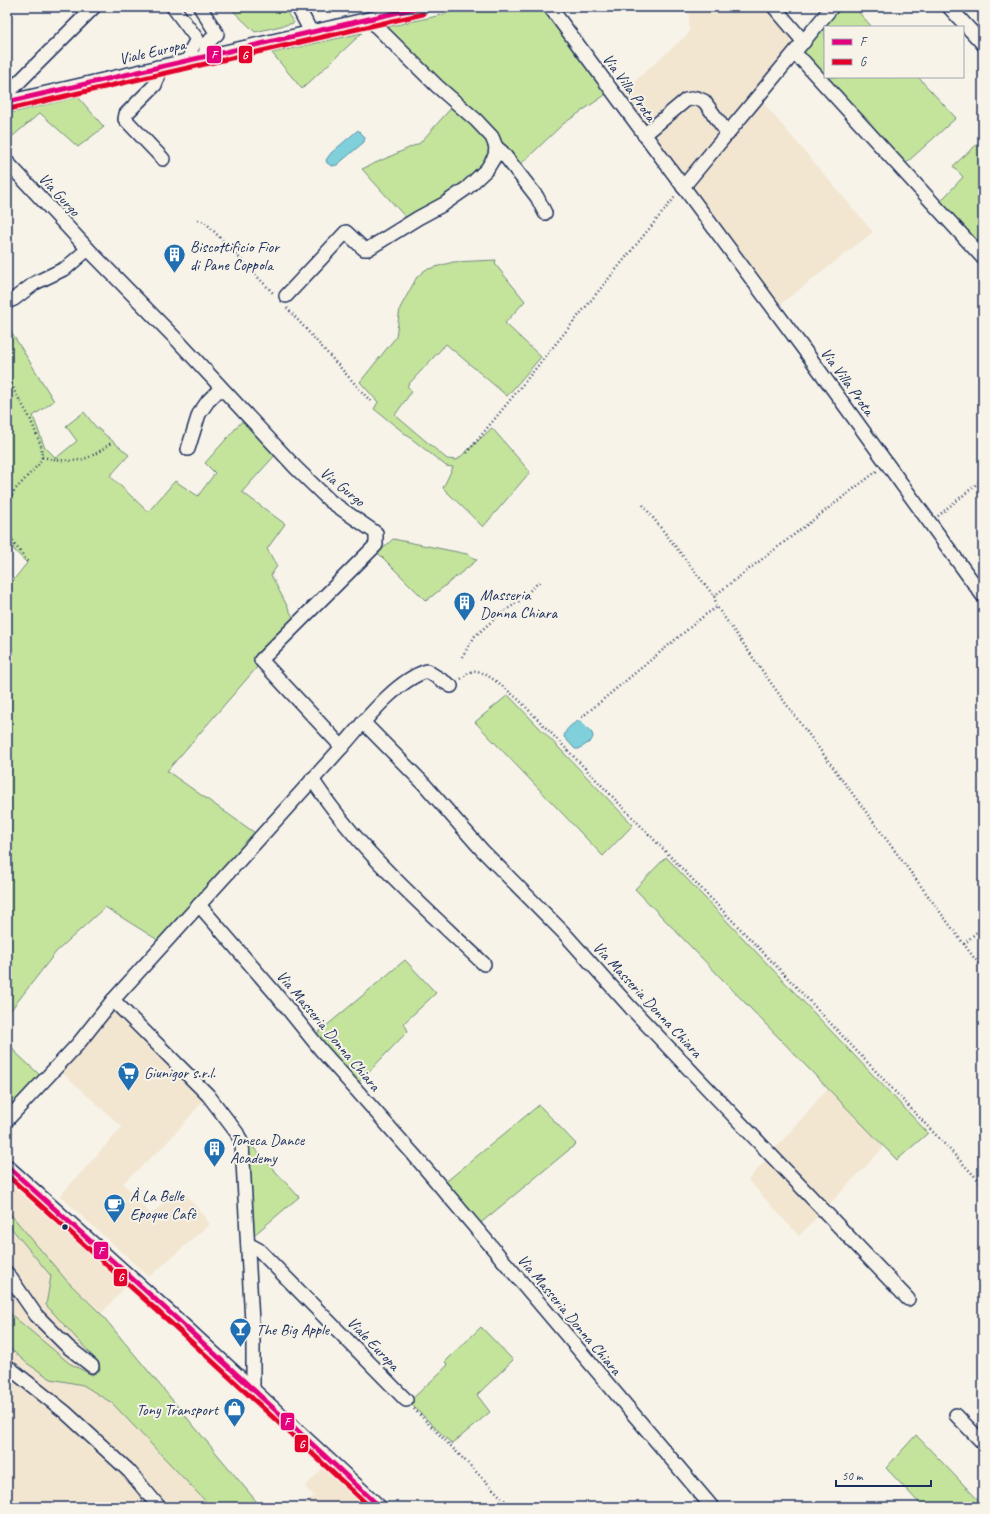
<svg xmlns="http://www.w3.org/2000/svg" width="990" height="1514" viewBox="0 0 990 1514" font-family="Caveat,sans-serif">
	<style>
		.built { fill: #f2e6d1 }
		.green { fill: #c4e49c; stroke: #708a7d }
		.water { fill: #80d0dc; stroke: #5890aa }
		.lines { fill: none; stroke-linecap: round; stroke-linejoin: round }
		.minor-casing { stroke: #1b2f5e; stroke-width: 16 }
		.path { stroke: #1b2f5e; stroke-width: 2.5; stroke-dasharray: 1 3; stroke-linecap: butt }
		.minor { stroke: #f7f3e8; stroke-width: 13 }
		.bus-1-casing { stroke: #f7f3e8; stroke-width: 8 }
		.bus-2-casing { stroke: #f7f3e8; stroke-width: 8 }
		.bus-1 { stroke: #e5007d; stroke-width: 5 }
		.bus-2 { stroke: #e4002b; stroke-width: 5 }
		.bus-dot { fill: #1b2f5e; stroke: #f7f3e8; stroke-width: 1.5 }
		.labels { text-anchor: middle; stroke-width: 4; stroke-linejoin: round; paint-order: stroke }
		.street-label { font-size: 16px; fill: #1b2f5e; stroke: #f7f3e8 }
		.poi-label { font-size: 16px; fill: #1b2f5e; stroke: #f7f3e8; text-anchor: start }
		.line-badge { stroke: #f7f3e8; stroke-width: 1.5 }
		.badge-label { font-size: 11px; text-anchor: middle; font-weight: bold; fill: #fff }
	</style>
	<rect width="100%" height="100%" fill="#f7f3e8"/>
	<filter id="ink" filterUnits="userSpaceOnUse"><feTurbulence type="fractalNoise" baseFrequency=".025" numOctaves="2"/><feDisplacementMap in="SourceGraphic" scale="8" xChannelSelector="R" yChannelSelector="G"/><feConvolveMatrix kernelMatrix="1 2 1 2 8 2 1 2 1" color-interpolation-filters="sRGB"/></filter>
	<g filter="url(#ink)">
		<g class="built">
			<path d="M689,7H769L798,40L684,180L654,139L657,132L648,122L642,123L620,94L689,33Z"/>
			<path d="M761,100L873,232L777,307L690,187Z"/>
			<path d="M113,1006L204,1100L165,1145L123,1183L151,1215L180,1187L210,1224L149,1277L60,1196L122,1127L59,1070Z"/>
			<path d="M828,1088L884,1147L799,1236L748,1180Z"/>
			<path d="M7,1181L126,1286L101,1314L67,1281L7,1210Z"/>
			<path d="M7,1223L51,1276L46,1305L99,1363L100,1370L92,1375L69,1363L7,1311Z"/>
			<path d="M7,1346L28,1364L51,1379L83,1385L112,1403L211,1507H7Z"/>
			<path d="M324,1467L366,1507H300L314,1496L305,1487Z"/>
		</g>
		<g class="green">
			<path d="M229,7H283L294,23L255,32Z"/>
			<path d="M466,7H545L608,93L563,124L521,164L477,114L382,28L442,15Z"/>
			<path d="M838,7H854L872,27H825V77H918L956,118L905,164L801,54Z"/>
			<path d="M362,33L302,89L272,53Z"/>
			<path d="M78,97L104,127L78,147L40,113L7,141V114Z"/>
			<path d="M453,106L477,128L489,143L490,152L488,161L466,185L408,220L362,169L420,143Z"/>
			<path d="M983,139V243L979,247L939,203L963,177L953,166Z"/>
			<path d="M496,260L495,264L525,301L505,323L541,357L507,396L446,344L407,386L412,391L395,415L447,459L457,460L492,428L530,472L483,527L443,488L453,467L446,466L374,409L378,402L360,382L396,337L400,308L417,277L425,270L453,262Z"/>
			<path d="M7,325L54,401L33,416L44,446L56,458L77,441L66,426L84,412L95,426L129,455L110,476L148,512L175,481L198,496L215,473L205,463L244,419L277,453L242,492L285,524L267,549L277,566L271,575L295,621L254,660L258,666L167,771L258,835L161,942L105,907L56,952L7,1015V588L27,563L15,551L7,536Z"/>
			<path d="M393,539L467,554L477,560L426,601L378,553Z"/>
			<path d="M508,695L633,825L603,856L475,722Z"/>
			<path d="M666,857L928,1133L897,1160L635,889Z"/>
			<path d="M405,960L436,993L404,1023L408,1031L356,1085L313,1037Z"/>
			<path d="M7,1033L14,1051L43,1078L7,1115Z"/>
			<path d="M539,1105L576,1144L477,1226L442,1185Z"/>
			<path d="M251,1145L299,1197L254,1235L245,1149Z"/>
			<path d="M7,1210L67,1281L101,1314L261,1507H211L112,1403L83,1385L51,1379L28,1364L7,1346V1311L69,1363L92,1375L100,1370L99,1363L46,1305L51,1276L7,1223Z"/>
			<path d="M481,1327L513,1360L477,1395L490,1412L452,1444L409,1402L448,1365L445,1362Z"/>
			<path d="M916,1435L983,1505V1507H923L886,1468Z"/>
		</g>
		<g class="water">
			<path d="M358,130L365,137L364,142L337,165L332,166L327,163L326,160L331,153Z"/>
			<path d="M578,721H580L592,733L593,737L591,741L579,749H575L564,737C565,729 571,725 578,721Z"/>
		</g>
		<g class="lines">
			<defs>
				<g id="minor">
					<path d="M173,7L197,39L191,50L190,59"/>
					<path d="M200,7L217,34C208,41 206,45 205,56"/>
					<path d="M298,7L311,32"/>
					<path d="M550,7L811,359L983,596"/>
					<path d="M774,7L804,42"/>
					<path d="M949,7L983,44"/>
					<path d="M794,54L803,61L983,258"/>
					<path d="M157,67L158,77L155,85L126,114L125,119L163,159"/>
					<path d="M7,99L11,90L94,7"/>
					<path d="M7,102L421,7"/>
					<path d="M644,135L686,100L697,98L704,101L728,134"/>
					<path d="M496,147L502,152L537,197L545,213"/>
					<path d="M7,162L88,249L179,342L296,468L330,501L376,533V545L261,660L342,747"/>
					<path d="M683,187L832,7"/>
					<path d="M286,296L346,232L364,249H368L418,218L444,204L467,188L487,169L495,156L496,147L492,137L476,120L437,86L377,27L372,19"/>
					<path d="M7,302L14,299L35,283L66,268L88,249"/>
					<path d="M188,449L199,414L208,401L221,388"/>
					<path d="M363,722L424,784L482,850L563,932L631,1008L908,1299"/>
					<path d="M312,779C358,850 423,906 484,964"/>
					<path d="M199,905L275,993L321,1050L414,1155L712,1507"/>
					<path d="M113,1000L208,1095L237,1133L242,1144L253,1340V1390"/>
					<path d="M7,1120L78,1044L113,1000L342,747C363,723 396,680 427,671L451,686"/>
					<path d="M7,1166L177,1319L380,1507"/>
					<path d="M248,1244L259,1250L406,1400"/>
					<path d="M7,1273L36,1315L68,1347L92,1366"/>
					<path d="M7,1366L65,1412L129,1471L159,1507"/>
					<path d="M956,1415L983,1443"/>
				</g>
			</defs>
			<use href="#minor" class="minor-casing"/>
			<g class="path">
				<path d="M198,220L205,222L274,294"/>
				<path d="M287,308L372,403"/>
				<path d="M7,373L15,392L30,418L41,446L42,457L38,465L13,492L9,503V532L15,545L29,563"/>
				<path d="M467,453L675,197"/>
				<path d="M42,457C74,463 84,464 111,443"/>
				<path d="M7,492H13"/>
				<path d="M643,505L714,596L717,607L781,697L983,970"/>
				<path d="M938,516L983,479"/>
				<path d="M714,596L877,471"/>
				<path d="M462,657L475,636L499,615L518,602L540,581"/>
				<path d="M461,679C466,675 470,670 477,671C488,673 511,693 519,700L784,974L983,1185"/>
				<path d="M582,717L705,615L717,607"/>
				<path d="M964,944L983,926"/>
				<path d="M414,1409L511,1507"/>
			</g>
			<use href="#minor" class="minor"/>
			<defs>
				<g id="bus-1">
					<path d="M7,102L421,7"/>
					<path d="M7,1166L177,1319L380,1507"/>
				</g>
				<g id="bus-2">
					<path d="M9,109L423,14"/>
					<path d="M7,1175L172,1324L370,1507"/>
				</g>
			</defs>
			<use href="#bus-1" class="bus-1-casing"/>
			<use href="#bus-2" class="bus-2-casing"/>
			<use href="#bus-1" class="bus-1"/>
			<use href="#bus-2" class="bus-2"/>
		</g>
	</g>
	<defs>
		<symbol id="building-pin" viewBox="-11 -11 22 30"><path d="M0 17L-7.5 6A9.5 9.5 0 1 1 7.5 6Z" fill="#1f6fb2" stroke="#f7f3e8"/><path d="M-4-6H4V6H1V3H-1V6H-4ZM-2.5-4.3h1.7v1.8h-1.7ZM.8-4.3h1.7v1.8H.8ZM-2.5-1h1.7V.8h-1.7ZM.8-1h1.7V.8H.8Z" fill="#fff"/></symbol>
		<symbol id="supermarket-pin" viewBox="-11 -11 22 30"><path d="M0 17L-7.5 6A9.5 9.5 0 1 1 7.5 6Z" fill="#1f6fb2" stroke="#f7f3e8"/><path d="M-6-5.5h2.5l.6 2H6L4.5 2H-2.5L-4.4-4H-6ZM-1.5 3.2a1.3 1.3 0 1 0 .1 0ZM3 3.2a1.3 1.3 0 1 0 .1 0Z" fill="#fff"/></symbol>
		<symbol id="cafe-pin" viewBox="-11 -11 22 30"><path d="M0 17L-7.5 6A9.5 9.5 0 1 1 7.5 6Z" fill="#1f6fb2" stroke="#f7f3e8"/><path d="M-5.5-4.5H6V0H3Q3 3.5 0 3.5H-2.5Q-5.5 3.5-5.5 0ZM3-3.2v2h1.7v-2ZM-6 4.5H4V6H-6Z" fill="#fff"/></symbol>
		<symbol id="bar-pin" viewBox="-11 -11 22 30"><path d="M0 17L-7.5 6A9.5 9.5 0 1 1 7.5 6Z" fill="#1f6fb2" stroke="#f7f3e8"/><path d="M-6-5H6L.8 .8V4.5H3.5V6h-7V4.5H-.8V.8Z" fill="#fff"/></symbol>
		<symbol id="shop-pin" viewBox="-11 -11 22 30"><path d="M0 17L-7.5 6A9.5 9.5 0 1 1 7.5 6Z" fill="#1f6fb2" stroke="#f7f3e8"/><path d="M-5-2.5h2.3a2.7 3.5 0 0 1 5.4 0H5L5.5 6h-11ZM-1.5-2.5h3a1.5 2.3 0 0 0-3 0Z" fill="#fff"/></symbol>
	</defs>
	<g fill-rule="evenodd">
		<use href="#building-pin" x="162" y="242" width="25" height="34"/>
		<use href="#building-pin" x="452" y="590" width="25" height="34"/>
		<use href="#supermarket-pin" x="116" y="1060" width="25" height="34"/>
		<use href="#building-pin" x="202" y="1136" width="25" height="34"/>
		<use href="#cafe-pin" x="102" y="1192" width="25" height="34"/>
		<use href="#bar-pin" x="228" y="1316" width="25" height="34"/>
		<use href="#shop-pin" x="222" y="1396" width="25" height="34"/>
	</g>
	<circle class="bus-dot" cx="65" cy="1227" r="3.5"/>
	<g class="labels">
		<g class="street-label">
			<text transform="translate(152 51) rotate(-13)" y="6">Viale Europa</text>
			<text transform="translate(630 87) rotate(54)" y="6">Via Villa Prota</text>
			<text transform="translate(60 194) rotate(47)" y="6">Via Gurgo</text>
			<text transform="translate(848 381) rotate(54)" y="6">Via Villa Prota</text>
			<text transform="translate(343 486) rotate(39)" y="6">Via Gurgo</text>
			<text transform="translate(648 999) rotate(47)" y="6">Via Masseria Donna Chiara</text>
			<text transform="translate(329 1030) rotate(50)" y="6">Via Masseria Donna Chiara</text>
			<text transform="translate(570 1314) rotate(50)" y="6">Via Masseria Donna Chiara</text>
			<text transform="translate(374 1343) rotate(46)" y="6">Viale Europa</text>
		</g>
		<g class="poi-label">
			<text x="190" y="252">Biscottificio Fior<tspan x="190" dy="18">di Pane Coppola</tspan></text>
			<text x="480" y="600">Masseria<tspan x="480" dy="18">Donna Chiara</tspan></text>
			<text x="144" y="1078">Giunigor s.r.l.</text>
			<text x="230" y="1145">Toneca Dance<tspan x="230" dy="18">Academy</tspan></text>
			<text x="130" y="1201">À La Belle<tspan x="130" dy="18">Epoque Cafè</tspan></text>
			<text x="256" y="1335">The Big Apple</text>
			<text x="218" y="1415" text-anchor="end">Tony Transport</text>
		</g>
	</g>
	<g class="line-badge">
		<rect x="206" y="45" width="16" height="19" rx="4" fill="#e5007d"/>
		<rect x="238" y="45" width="15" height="19" rx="4" fill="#e4002b"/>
		<rect x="93" y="1241" width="16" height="19" rx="4" fill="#e5007d"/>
		<rect x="113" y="1268" width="15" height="19" rx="4" fill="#e4002b"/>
		<rect x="280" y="1412" width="15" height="19" rx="4" fill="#e5007d"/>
		<rect x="294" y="1434" width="15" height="19" rx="4" fill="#e4002b"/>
	</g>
	<g class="badge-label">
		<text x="214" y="58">F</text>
		<text x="245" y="59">G</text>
		<text x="101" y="1254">F</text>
		<text x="121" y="1281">G</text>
		<text x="287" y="1425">F</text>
		<text x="302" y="1448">G</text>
	</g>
	<rect width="990" height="1514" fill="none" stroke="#f7f3e8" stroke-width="24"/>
	<rect x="12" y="12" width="966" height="1490" fill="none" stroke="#1b2f5e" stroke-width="1.5" filter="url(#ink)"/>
	<rect x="824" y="26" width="140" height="52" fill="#f7f3e8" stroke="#9fa5b1"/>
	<rect x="832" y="39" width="20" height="6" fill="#e5007d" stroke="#9fa5b1"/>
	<text x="860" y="46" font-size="12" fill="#1b2f5e">F</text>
	<rect x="832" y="59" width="20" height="6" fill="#e4002b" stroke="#9fa5b1"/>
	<text x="860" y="66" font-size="12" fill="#1b2f5e">G</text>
	<path d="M836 1480v6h95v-6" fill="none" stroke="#1b2f5e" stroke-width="2"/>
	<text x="842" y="1480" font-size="12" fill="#1b2f5e" stroke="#f7f3e8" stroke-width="3" paint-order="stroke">50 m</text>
</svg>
